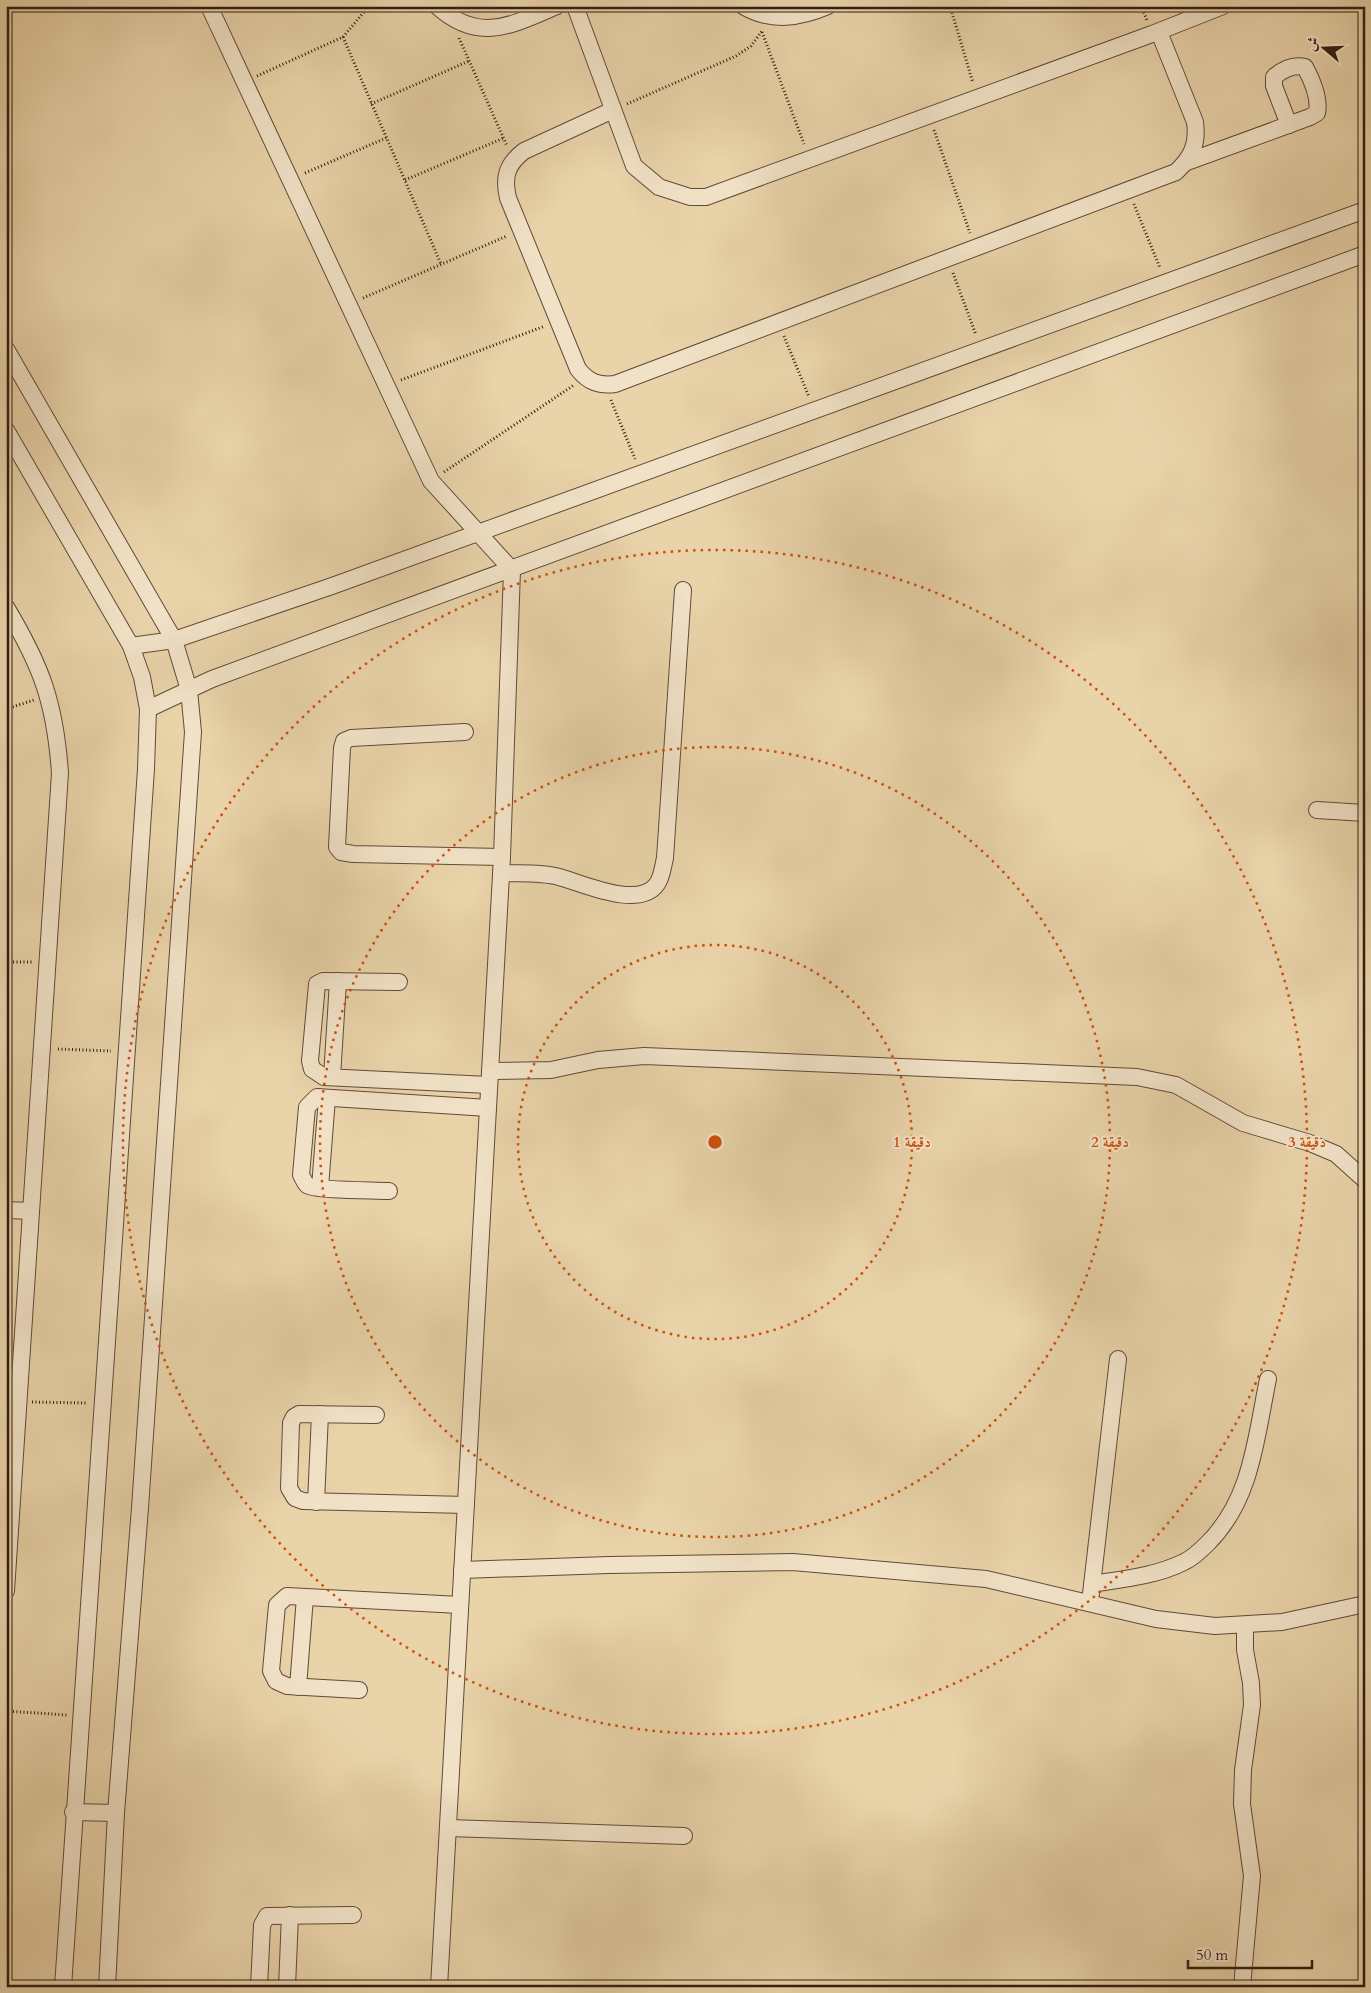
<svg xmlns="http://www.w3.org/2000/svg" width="1371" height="1993" viewBox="0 0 1371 1993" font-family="Cardo,Amiri,serif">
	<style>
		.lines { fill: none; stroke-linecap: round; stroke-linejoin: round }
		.minor-casing { stroke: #604a39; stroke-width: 18 }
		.path { stroke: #331d14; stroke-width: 3; stroke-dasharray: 1 2.5; stroke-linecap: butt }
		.minor { stroke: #f1e2c7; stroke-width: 16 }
		.ring { fill: none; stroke: #cd500d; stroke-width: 2.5; stroke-dasharray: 2.5 5 }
		.centre { fill: #cd500d; stroke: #f1e2c7; stroke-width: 2.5 }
		.ring-label { font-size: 15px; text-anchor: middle; font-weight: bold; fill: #cd500d; stroke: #f1e2c7; stroke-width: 4; stroke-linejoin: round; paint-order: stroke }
	</style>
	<rect width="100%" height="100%" fill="#e9d3a9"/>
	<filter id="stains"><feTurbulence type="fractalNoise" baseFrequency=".004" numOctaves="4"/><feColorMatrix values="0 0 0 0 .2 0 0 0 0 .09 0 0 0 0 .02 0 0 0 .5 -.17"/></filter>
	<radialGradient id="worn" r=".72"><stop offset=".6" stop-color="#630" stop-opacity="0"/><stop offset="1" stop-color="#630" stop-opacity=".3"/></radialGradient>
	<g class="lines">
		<defs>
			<g id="minor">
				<path d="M209,6L431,481L512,570L502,857L439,1987"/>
				<path d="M437,6C479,44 512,25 557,6"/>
				<path d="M575,6L634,166L659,187L690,197H706L1152,34L1223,6"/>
				<path d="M743,6C771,23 800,18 828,6"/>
				<path d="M613,110L524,151C507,164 503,177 508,198L578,369C588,382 599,386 615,384L1176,172C1192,157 1198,144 1195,122L1159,32"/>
				<path d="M1187,162L1310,117L1317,113C1320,98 1312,80 1305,67C1293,64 1283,69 1274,77V86L1289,125"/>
				<path d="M6,349L174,640L189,690L193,732L140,1508L116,1813L107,1987"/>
				<path d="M6,430L131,646L142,677L148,709L146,769L63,1987"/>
				<path d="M6,607C42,667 55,703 60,773L6,1591"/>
				<path d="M131,646L174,640L332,586L1365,210"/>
				<path d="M148,709L212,679L1365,254"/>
				<path d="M465,732L351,738L344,741L342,748L337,847L341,852L353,854L502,857"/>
				<path d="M1317,810L1365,813"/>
				<path d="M501,873C519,874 540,872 559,877C582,883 639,910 657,884C662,877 663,866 665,858L683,590"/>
				<path d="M399,982L323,981L317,984L310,1061L312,1069L324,1077L489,1085"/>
				<path d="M490,1071L551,1070L598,1060L644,1056L1137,1077L1176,1085L1243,1123L1310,1143L1336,1154L1365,1180"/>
				<path d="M332,1077L338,981"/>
				<path d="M320,1187L327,1098"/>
				<path d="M389,1191C375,1190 316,1191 307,1185C304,1182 303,1178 301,1175L307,1107L317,1097L488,1108"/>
				<path d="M6,1210L31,1211"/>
				<path d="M376,1415L299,1414L294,1417L291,1423L289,1488L295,1498L303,1501L466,1505"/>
				<path d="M316,1502L320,1414"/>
				<path d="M462,1570L609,1565L793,1562L986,1579L1156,1619L1215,1626L1282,1622L1365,1604"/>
				<path d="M1092,1584C1123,1579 1156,1576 1184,1562C1193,1558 1201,1550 1208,1543C1252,1499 1256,1437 1268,1379"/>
				<path d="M1091,1594L1118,1359"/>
				<path d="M298,1687L305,1597"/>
				<path d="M359,1690L287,1686L276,1681L271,1671L277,1605L287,1596L460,1605"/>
				<path d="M73,1812L116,1813"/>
				<path d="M448,1828L684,1836"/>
				<path d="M259,1987L262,1925L267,1916L353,1915"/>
				<path d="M287,1987L290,1915"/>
				<path d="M1242,1987L1252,1876L1242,1804L1243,1770L1252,1705L1251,1683L1245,1650V1626"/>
			</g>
		</defs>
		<use href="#minor" class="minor-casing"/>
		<g class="path">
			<path d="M950,6L973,83"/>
			<path d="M1141,6L1147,20"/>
			<path d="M762,32L804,144"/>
			<path d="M343,37L441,264"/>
			<path d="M459,38L507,146"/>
			<path d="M257,76L343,37L369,6"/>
			<path d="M371,104L469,61"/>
			<path d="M627,104L736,56L751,46L762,31"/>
			<path d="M934,130L970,233"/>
			<path d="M305,173L386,138"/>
			<path d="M405,180L504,138"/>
			<path d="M1134,204L1160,268"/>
			<path d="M953,273L976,335"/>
			<path d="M363,298L507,236"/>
			<path d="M784,336L809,397"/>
			<path d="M401,380L545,326"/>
			<path d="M611,400L635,459"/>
			<path d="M444,472L574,385"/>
			<path d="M6,709L34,700"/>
			<path d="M6,962H32"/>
			<path d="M58,1049L111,1051"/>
			<path d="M32,1402L88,1403"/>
			<path d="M6,1711L67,1715"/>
		</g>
		<use href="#minor" class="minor"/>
	</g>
	<g class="ring">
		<circle cx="715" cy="1142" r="197"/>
		<circle cx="715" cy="1142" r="395"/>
		<circle cx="715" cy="1142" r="592"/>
	</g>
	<circle cx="715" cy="1142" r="8" class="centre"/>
	<g class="ring-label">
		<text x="912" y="1147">1 دقيقة</text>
		<text x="1110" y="1147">2 دقيقة</text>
		<text x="1307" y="1147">3 دقيقة</text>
	</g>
	<rect width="1371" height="1993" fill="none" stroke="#e9d3a9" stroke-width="25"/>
	<rect x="8" y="8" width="1356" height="1978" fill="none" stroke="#331d14" stroke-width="2.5"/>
	<rect x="12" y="12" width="1346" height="1968" fill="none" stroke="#331d14"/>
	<g transform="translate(1324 48) rotate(289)" stroke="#f1e2c7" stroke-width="4" paint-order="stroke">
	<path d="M0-4L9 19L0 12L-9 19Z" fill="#331d14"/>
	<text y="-8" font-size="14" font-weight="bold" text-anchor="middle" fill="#331d14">ش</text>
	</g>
	<path d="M1188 1960v8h124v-8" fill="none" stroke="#331d14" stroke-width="2.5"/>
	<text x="1196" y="1960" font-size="15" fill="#331d14" stroke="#f1e2c7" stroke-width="4" paint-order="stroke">50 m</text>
	<rect width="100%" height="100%" filter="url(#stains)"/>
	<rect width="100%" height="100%" fill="url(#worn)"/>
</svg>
